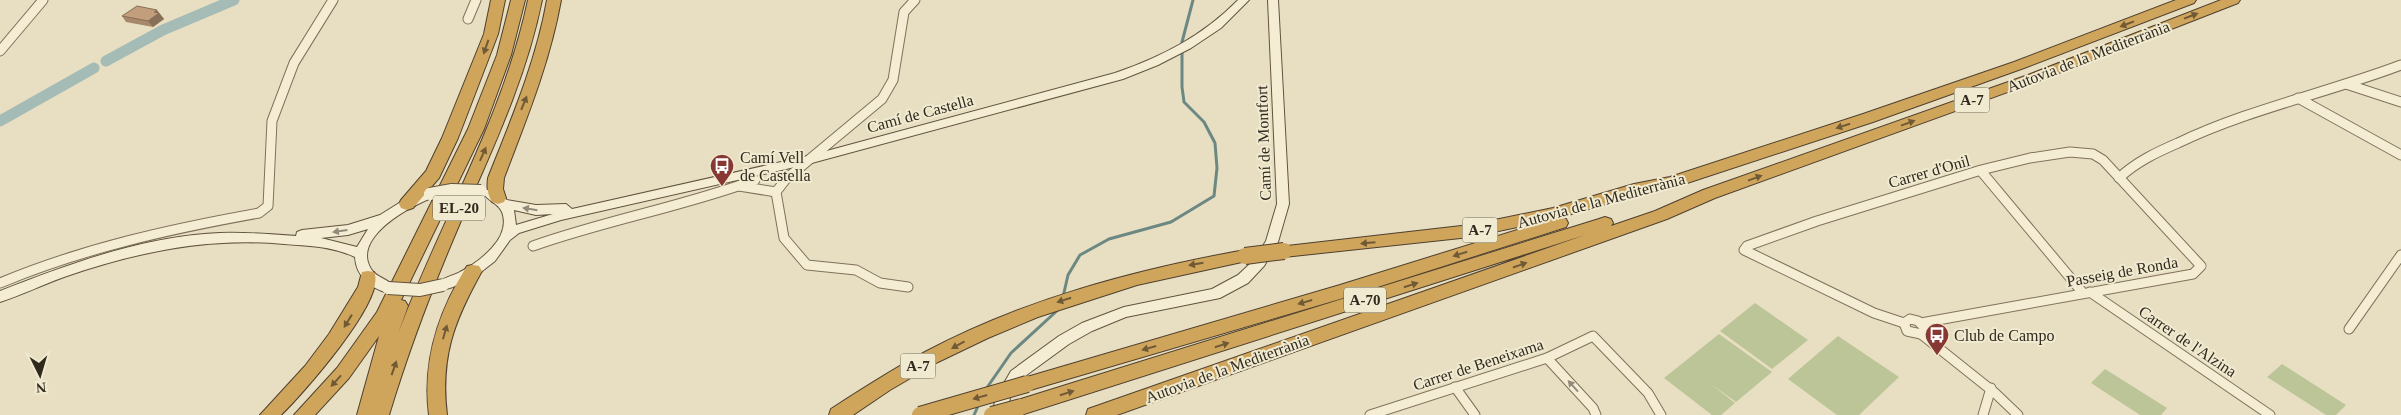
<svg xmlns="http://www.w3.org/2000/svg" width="2401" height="415" viewBox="0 0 2401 415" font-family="'Times New Roman',serif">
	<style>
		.green { fill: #bcc597 }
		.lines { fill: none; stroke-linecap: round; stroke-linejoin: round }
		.stream { stroke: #6c8883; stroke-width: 3 }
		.canal { stroke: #a4bbb6; stroke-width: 11 }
		.street-casing { stroke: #80715b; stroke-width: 11 }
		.secondary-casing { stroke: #61533e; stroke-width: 2 }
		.highway-casing { stroke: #4e402f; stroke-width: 2 }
		.street { stroke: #f4edd4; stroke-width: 9 }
		.secondary { fill: #f4edd4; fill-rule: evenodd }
		.highway { fill: #cfa45b; fill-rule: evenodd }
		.secondary-bridge-casing { stroke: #61533e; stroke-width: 14; stroke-linecap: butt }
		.highway-bridge-casing { stroke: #4e402f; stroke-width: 18; stroke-linecap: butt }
		.secondary-bridge { stroke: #f4edd4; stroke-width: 12 }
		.highway-bridge { stroke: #cfa45b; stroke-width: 16 }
		.wall { fill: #a7886b }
		.shaded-wall { fill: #886f57 }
		.building { fill: #c29e7c; stroke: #886f57 }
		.oneway { fill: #705a36 }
		.oneway2 { fill: #928b79 }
		.labels { text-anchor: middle; stroke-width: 4; stroke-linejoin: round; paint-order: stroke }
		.shield { fill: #f0ead0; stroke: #6a6353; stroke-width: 1 }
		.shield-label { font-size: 15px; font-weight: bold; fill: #31291e }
		.street-label { font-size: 16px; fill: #31291e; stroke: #f0ead0 }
		.poi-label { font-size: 16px; fill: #31291e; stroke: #f0ead0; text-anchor: start }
	</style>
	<rect width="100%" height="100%" fill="#e8dfc2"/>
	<g class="green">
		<path d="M1755,303L1808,340L1772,369L1720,331Z"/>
		<path d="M1719,334L1772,372L1736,402L1711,384L1735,403L1721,415H1712L1664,378Z"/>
		<path d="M1838,336L1899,377L1859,415H1837L1788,379Z"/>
		<path d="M2282,364L2346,405L2336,415H2326L2267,377Z"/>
		<path d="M2105,369L2167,408L2161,415H2140L2091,383Z"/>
	</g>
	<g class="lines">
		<g class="stream">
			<path d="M1063,297L1068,275L1080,255L1109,239L1171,222L1214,196L1217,168L1215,143L1204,122L1184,102L1182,87V42L1193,0"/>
			<path d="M986,389L1011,353L1060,308"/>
			<path d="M974,415L979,404"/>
		</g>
		<g class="canal">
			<path d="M106,61L163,30L234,0"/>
			<path d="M0,121L94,68"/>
		</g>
		<defs>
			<g id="street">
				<path d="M468,19L476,0"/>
				<path d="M0,51L43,0"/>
				<path d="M2346,84L2401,102"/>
				<path d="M2298,98L2401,155"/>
				<path d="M1981,171L2083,293"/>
				<path d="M2119,178C2136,162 2157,152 2178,143C2249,109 2327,93 2401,65"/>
				<path d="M739,186L776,192"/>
				<path d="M533,246C606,220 682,207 755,180"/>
				<path d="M0,283C84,248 170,229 259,213L268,206L272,121L294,63L333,0"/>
				<path d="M908,287L880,283L856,270L807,265L784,238L776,192L786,179L882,99L893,80L904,12L915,0"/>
				<path d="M2090,292L2270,415"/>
				<path d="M1904,323L1874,313L1744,250L1747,246L1817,221L1981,170L2030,158L2070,152L2093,154L2103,160L2201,266L2193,274L1921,323"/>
				<path d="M1904,323L1910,319L1918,321L1925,328L1921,334"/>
				<path d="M1904,323L1907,331L1921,334"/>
				<path d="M2349,329L2401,255"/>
				<path d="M1921,334L1995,393L2018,415"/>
				<path d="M1547,358L1593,408L1596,415"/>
				<path d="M1455,387L1475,415"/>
				<path d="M1370,415L1547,358L1593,336L1648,393L1661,415"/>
				<path d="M1983,415L1991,388"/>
			</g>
			<g id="secondary">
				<path d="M1238,0H1249L1221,28L1191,48L1158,65L1123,79L808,164L561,220L519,233L510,240L495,261L481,272L453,287L443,290L438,289L436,285C440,278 453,276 460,272C479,262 512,238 502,212C498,203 488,201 483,193L485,190H493L507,200L536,205L566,204L572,209L808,156L1115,73C1161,57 1203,36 1238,0ZM514,210L536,215L553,214L516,225Z"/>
				<path d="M1268,0H1278L1289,204L1278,242L1264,266L1248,283L1220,298L1126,317L1092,331L1069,344L1021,379L1010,398L1006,415H992L996,397L1011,371L1059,336L1082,323L1124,307L1212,289L1238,275L1254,260L1266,241L1277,204Z"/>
				<path d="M430,190L436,194L434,197C412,205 351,237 371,269C376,278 390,279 395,288L393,292L388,293C370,288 356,276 355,257C332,246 309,246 284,244C208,237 136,252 64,277C42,285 22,295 0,302V291C69,264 144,236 220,233C245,232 270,234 296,236L297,232L302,230L348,225L380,215L404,200ZM368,229L357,247L321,238L348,235Z"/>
			</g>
			<g id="highway">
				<path d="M491,0H505L498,34L458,138L439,178L413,208L407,210L401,208L399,204L401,200L426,171L442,138L484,34Z"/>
				<path d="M511,0H525L511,55L484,129L401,300L405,301L408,306L398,334C440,222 503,118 528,0H542C526,79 492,150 460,223C433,286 409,349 389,415H357L379,336L349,378L315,415H294L337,368L377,312L468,129L497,55Z"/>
				<path d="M547,0H561C550,62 526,120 504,178L503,189L506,198L504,202L498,204L492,202C487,194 487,187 488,178C511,120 536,62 547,0Z"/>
				<path d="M2176,0H2196L2194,3L2024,68L1873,122L1678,186L1634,196L1561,217L1566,219L1568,223L1566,227L1340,299L1027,391L1021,389L1018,384L1021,379L1027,377L1340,285L1546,221L1470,237L1284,257L1278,255L1276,251L1278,247L1470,225L1553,208L1634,184L1670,177L1863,114L2014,62Z"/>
				<path d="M2221,0H2240L2238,3L2038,81L1715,198L1667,219L1117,415H1086L1088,409L1585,235L1021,415L1014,412L1012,407L1014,402L1021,399L1599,219L1605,217L1611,219L1613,223L1611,226L1655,211L1703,190L2028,75Z"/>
				<path d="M1245,250L1251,252L1253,256L1251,260L1137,285L1038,317L988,338L938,362L890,390L853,415H829L831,409C862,389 893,369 925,352C1025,299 1134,270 1245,250Z"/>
				<path d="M473,265L479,266L482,271C454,321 440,357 447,415H429C422,361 438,312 467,266Z"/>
				<path d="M368,271L374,272C388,298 301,396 281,415H260L305,366L329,334L358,287L362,272Z"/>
			</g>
		</defs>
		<use href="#street" class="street-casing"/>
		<use href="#secondary" class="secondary-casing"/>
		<use href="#highway" class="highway-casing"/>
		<use href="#street" class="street"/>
		<use href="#secondary" class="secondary"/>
		<use href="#highway" class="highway"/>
		<defs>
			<g id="secondary-bridge">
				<path d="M430,194L452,190L481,191"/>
				<path d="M388,288L420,290L443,285"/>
			</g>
			<g id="highway-bridge">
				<path d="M1245,256L1284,251"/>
				<path d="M920,415L1027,384"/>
				<path d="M992,415L1021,407"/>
			</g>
		</defs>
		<use href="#secondary-bridge" class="secondary-bridge-casing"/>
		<use href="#highway-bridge" class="highway-bridge-casing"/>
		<use href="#secondary-bridge" class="secondary-bridge"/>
		<use href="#highway-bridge" class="highway-bridge"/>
	</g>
	<path class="wall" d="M159,13L164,19L153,27L126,22L122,16Z"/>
	<path class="shaded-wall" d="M157,10L164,19L153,27L148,21L154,12Z"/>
	<path class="building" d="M137,6L157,10L154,12L159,13L148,21L122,16Z"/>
	<defs><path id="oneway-solid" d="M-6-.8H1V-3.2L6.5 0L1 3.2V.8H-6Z" transform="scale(1.25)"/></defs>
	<g class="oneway">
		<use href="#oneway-solid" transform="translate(2191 16) rotate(-21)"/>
		<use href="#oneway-solid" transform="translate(2127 24) rotate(159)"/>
		<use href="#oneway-solid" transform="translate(486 47) rotate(109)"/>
		<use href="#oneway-solid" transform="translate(524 103) rotate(-68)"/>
		<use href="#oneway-solid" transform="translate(1908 123) rotate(-20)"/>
		<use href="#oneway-solid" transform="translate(1843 126) rotate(162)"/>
		<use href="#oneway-solid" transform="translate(483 154) rotate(-66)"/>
		<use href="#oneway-solid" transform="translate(1755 178) rotate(-20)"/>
		<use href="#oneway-solid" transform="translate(1368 243) rotate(175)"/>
		<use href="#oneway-solid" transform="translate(1460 254) rotate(162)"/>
		<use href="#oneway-solid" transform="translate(1196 264) rotate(170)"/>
		<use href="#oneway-solid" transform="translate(1520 265) rotate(-19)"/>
		<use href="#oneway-solid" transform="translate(1411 285) rotate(-18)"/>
		<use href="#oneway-solid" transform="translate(1064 300) rotate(162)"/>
		<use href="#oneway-solid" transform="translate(1305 302) rotate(164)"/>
		<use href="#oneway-solid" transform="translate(348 321) rotate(122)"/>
		<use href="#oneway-solid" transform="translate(445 332) rotate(-74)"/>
		<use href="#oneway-solid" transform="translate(958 345) rotate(151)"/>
		<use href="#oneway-solid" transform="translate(1222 345) rotate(-18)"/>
		<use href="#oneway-solid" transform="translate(1149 348) rotate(164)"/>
		<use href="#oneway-solid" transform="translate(394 368) rotate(-71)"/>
		<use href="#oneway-solid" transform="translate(336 381) rotate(132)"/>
		<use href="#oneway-solid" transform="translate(1067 393) rotate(-17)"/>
		<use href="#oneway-solid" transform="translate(980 397) rotate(164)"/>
	</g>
	<g class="oneway2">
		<use href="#oneway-solid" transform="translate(530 209) rotate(-171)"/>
		<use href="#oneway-solid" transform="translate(340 231) rotate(172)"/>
		<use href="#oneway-solid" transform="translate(1573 386) rotate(-132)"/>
	</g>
	<defs>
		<symbol id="bus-pin" viewBox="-11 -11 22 30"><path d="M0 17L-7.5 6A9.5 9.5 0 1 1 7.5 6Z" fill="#883832" stroke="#f0ead0"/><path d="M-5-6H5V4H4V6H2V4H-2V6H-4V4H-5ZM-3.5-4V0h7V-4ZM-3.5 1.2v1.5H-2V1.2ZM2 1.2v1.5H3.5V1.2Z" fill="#fff"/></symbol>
	</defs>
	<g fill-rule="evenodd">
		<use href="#bus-pin" x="708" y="152" width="28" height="38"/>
		<use href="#bus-pin" x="1923" y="321" width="28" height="38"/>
	</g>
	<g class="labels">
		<g class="shield">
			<rect x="1954.5" y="87.5" width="35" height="25" rx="4"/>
			<rect x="433" y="195.5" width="52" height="25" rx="4"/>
			<rect x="1462.5" y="217.5" width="35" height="25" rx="4"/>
			<rect x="1344" y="287.5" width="42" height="25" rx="4"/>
			<rect x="900.5" y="353.5" width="35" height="25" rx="4"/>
		</g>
		<g class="shield-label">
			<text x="1972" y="105">A-7</text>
			<text x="459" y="213">EL-20</text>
			<text x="1480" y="235">A-7</text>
			<text x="1365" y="305">A-70</text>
			<text x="918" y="371">A-7</text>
		</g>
		<g class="street-label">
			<text transform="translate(2088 56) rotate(-21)" y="6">Autovia de la Mediterrània</text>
			<text transform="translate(920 113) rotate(-15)" y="6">Camí de Castella</text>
			<text transform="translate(1263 143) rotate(-92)" y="6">Camí de Montfort</text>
			<text transform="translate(1929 171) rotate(-16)" y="6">Carrer d'Onil</text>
			<text transform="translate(1601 200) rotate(-15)" y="6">Autovia de la Mediterrània</text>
			<text transform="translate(2122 271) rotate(-10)" y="6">Passeig de Ronda</text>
			<text transform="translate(2188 341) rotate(34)" y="6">Carrer de l'Alzina</text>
			<text transform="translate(1478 364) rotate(-18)" y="6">Carrer de Beneixama</text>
			<text transform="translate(1227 368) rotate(-20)" y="6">Autovia de la Mediterrània</text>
		</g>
		<g class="poi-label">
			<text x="740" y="163">Camí Vell<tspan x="740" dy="18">de Castella</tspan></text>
			<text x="1954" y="341">Club de Campo</text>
		</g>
	</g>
	<g transform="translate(40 375) rotate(175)" stroke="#f0ead0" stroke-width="4" paint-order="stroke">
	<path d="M0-4L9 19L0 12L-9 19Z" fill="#31291e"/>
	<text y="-8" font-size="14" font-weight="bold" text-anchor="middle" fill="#31291e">N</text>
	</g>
</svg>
